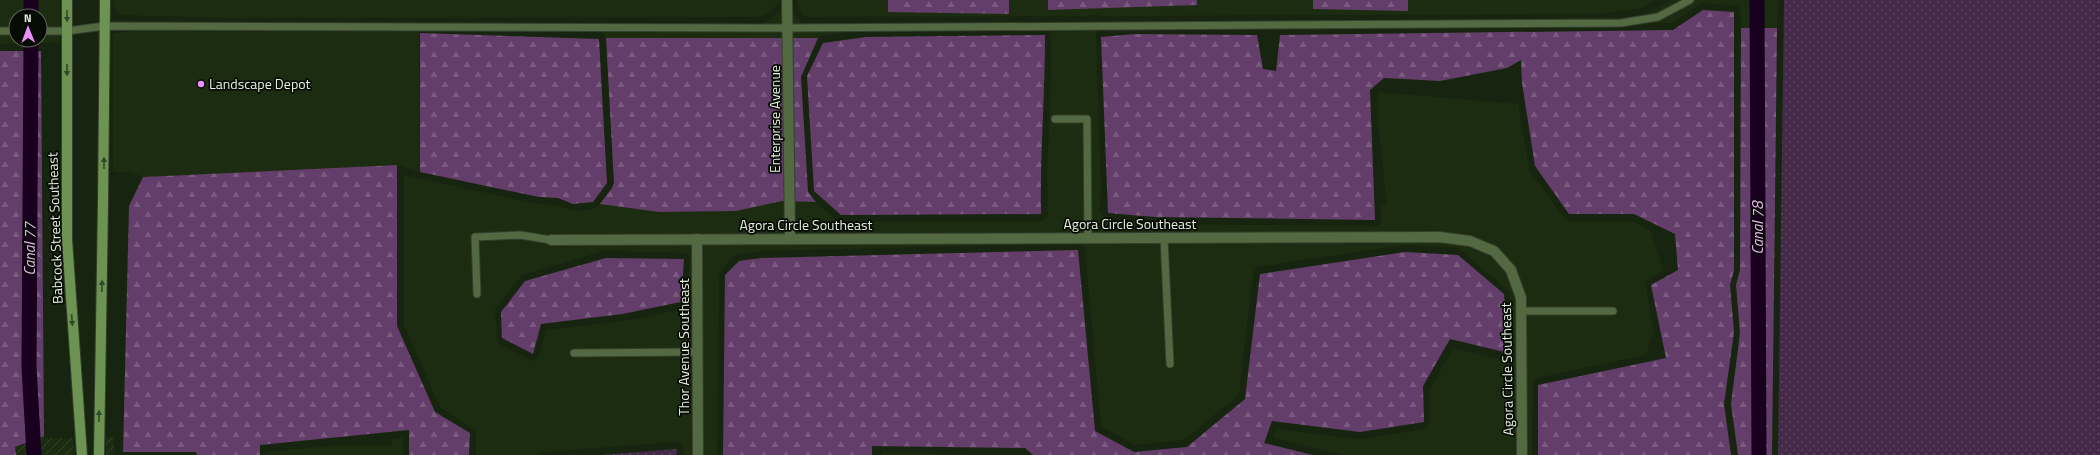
<svg xmlns="http://www.w3.org/2000/svg" width="2100" height="455" viewBox="0 0 2100 455" font-family="'Titillium Web',sans-serif">
	<style>
		.built { fill: #1c2c10; fill-rule: evenodd }
		.industrial { fill: url(#industrial-furrows) }
		.grass { fill: url(#grass-dots) }
		.forest { fill: url(#forest-firs) }
		.lines { fill: none; stroke-linecap: round; stroke-linejoin: round }
		.canal { stroke: #18001e; stroke-width: 15 }
		.service-casing { stroke: #34402c; stroke-width: 9 }
		.minor-casing { stroke: #34402c; stroke-width: 12 }
		.secondary-casing { stroke: #34402c; stroke-width: 12 }
		.service { stroke: #526942; stroke-width: 7 }
		.minor { stroke: #526942; stroke-width: 10 }
		.secondary { stroke: #6d9353; stroke-width: 10 }
		.oneway { fill: #344828 }
		.poi-dot { fill: #eb8dfb; stroke: #060b04; stroke-width: 1.5 }
		.labels { text-anchor: middle; stroke-width: 3.5; stroke-linejoin: round; paint-order: stroke }
		.poi-label { font-size: 14px; fill: #e5eee0; stroke: #060b04; text-anchor: start }
		.street-label { font-size: 14px; fill: #e5eee0; stroke: #060b04 }
		.water-label { font-size: 15px; font-style: italic; fill: #f4b7fe; stroke: #060b04 }
	</style>
	<defs>
		<pattern id="industrial-furrows" width="10" height="10" patternUnits="userSpaceOnUse"><rect width="10" height="10" fill="#1c2c10"/><path d="M-1 1l2-2M0 10L10 0M9 11l2-2" fill="none" stroke="#324127"/></pattern>
		<pattern id="grass-dots" width="8" height="8" patternUnits="userSpaceOnUse"><rect width="8" height="8" fill="#442948"/><path d="M2 2h.1M6 6h.1" fill="none" stroke="#5f4862" stroke-width="1.8" stroke-linecap="round"/></pattern>
		<pattern id="forest-firs" width="22" height="20" patternUnits="userSpaceOnUse"><rect width="22" height="20" fill="#643e6a"/><path d="M5 1l3.5 6h-7zM16 11l3.5 6h-7z" fill="#7a5a7f"/></pattern>
	</defs>
	<rect width="100%" height="100%" fill="#17240f"/>
	<g class="built">
		<path d="M0,0H60V43L0,44ZM16,16H40V40H16Z"/>
		<path d="M114,0H780V2L767,14L759,17L228,18L120,15L114,9Z"/>
		<path d="M797,0H1656L1641,8L1602,14L811,17L803,16L799,11Z"/>
		<path d="M1672,0H1778L1777,28H1741L1740,9L1738,6L1703,3L1671,23L1347,27H1134L1101,30L1096,33L1101,190L1099,213H1101L1106,220L1154,224L1379,226L1381,222V206L1387,205L1378,122V92L1518,104L1529,170L1564,218L1569,221H1632L1650,230L1663,270L1645,282L1654,332L1646,355L1536,378L1533,381L1532,455H1343L1273,438L1276,429L1360,439L1426,429L1430,422V389L1453,348L1508,361L1515,357L1510,292L1458,248L1405,245L1257,267L1253,273L1239,395L1184,440L1135,445L1101,426L1085,249L1080,243L761,251L736,255L730,259L719,275L717,455H684L682,445L677,442L542,452L537,455H476V431L440,407L404,325V175L538,204L556,205L574,211L593,209L600,204L659,212L736,211L782,201L816,202L837,221L841,222L1043,221L1048,214L1047,172L1051,78V35L1047,28L866,29L822,36L818,38H606L603,33L600,32L423,25L759,24L770,20L790,1L793,13L800,22L811,24L1603,21L1644,14ZM604,251L687,253L690,257L686,307L683,309L623,321L546,330L539,356L535,361L530,360L498,343L495,309L522,275Z"/>
		<path d="M135,30H419L420,172L397,165L143,177L130,172H113V34Z"/>
		<path d="M403,438V455H267V452L337,445H392L393,439Z"/>
		<path d="M882,453L989,455H882Z"/>
	</g>
	<g class="industrial">
		<path d="M44,436V438H73L74,455H16L15,447Z"/>
		<path d="M114,437V455H106V438Z"/>
	</g>
	<g class="grass">
		<path d="M1784,0H2100V455H1778Z"/>
		<path d="M677,449V455H601Z"/>
	</g>
	<g class="forest">
		<path d="M888,0H1009V14L888,12Z"/>
		<path d="M1048,0H1197V5L1048,10Z"/>
		<path d="M1313,0H1408V11L1313,9Z"/>
		<path d="M1703,10L1734,12V270L1730,285L1734,332L1724,404L1731,455H1538V385L1666,358L1651,285L1678,270L1675,234L1634,214H1569L1535,166L1522,83L1521,60L1507,68L1440,81L1384,78L1370,90L1375,220L1155,217L1108,213L1101,37L1135,34L1257,35L1263,69L1276,71L1280,35L1673,30Z"/>
		<path d="M1741,28H1777L1772,455H1738L1731,404L1740,333L1736,285L1740,270Z"/>
		<path d="M420,33L599,39L607,183L593,202L573,204L558,198L539,197L420,172Z"/>
		<path d="M1045,35C1045,95 1040,154 1041,214L841,215L814,191L807,76L823,43L866,37Z"/>
		<path d="M606,38H818L801,77L808,192L816,202L782,201L736,211L659,212L600,204L612,188L614,183Z"/>
		<path d="M0,51H41L44,436L15,447L16,455H0Z"/>
		<path d="M397,165V326L435,412L470,433L469,455H409V430L260,445V455H197L196,452H123L129,206L143,177Z"/>
		<path d="M1078,250L1095,431L1134,452L1187,447L1245,399L1260,274L1405,252L1458,255L1504,294L1509,353L1450,339L1423,386L1424,422L1360,432L1272,421L1264,443L1313,455H1033L1025,448L872,446V455H723L725,275L739,261L761,258Z"/>
		<path d="M606,258L684,259L681,302L622,314L541,324L533,354L502,338L501,312L525,281Z"/>
	</g>
	<g class="lines">
		<g class="canal">
			<path d="M1757,0L1759,455"/>
			<path d="M31,16V0"/>
			<path d="M31,44L29,367L34,455"/>
		</g>
		<defs>
			<g id="service">
				<path d="M0,31H16"/>
				<path d="M40,31H67L105,26L788,28L1621,23L1658,17L1690,0"/>
				<path d="M1055,119H1087L1088,238"/>
				<path d="M1164,238L1170,364"/>
				<path d="M477,294L475,237L520,235L551,240"/>
				<path d="M1521,311H1613"/>
				<path d="M574,353L697,352"/>
			</g>
			<g id="minor">
				<path d="M787,0L790,239"/>
				<path d="M697,239L698,455"/>
				<path d="M551,240L1439,237L1470,241L1494,251L1511,270L1521,298L1522,455"/>
			</g>
			<g id="secondary">
				<path d="M67,0V239L82,455"/>
				<path d="M99,455L103,202L105,0"/>
			</g>
		</defs>
		<use href="#service" class="service-casing"/>
		<use href="#minor" class="minor-casing"/>
		<use href="#secondary" class="secondary-casing"/>
		<use href="#service" class="service"/>
		<use href="#minor" class="minor"/>
		<use href="#secondary" class="secondary"/>
	</g>
	<defs><path id="oneway-solid" d="M-6-.8H1V-3.2L6.5 0L1 3.2V.8H-6Z"/></defs>
	<g class="oneway">
		<use href="#oneway-solid" transform="translate(67 16) rotate(90)"/>
		<use href="#oneway-solid" transform="translate(67 70) rotate(90)"/>
		<use href="#oneway-solid" transform="translate(104 163) rotate(-90)"/>
		<use href="#oneway-solid" transform="translate(102 286) rotate(-89)"/>
		<use href="#oneway-solid" transform="translate(72 320) rotate(86)"/>
		<use href="#oneway-solid" transform="translate(99 416) rotate(-89)"/>
	</g>
	<circle class="poi-dot" cx="201" cy="84" r="4"/>
	<g class="labels">
		<g class="poi-label">
			<text x="209" y="89">Landscape Depot</text>
		</g>
		<g class="street-label">
			<text transform="translate(775 119) rotate(-90)" y="5">Enterprise Avenue</text>
			<text x="1130" y="229">Agora Circle Southeast</text>
			<text x="806" y="230">Agora Circle Southeast</text>
			<text transform="translate(55 228) rotate(-92)" y="5">Babcock Street Southeast</text>
			<text transform="translate(684 347) rotate(-90)" y="5">Thor Avenue Southeast</text>
			<text transform="translate(1507 369) rotate(-91)" y="5">Agora Circle Southeast</text>
		</g>
		<g class="water-label">
			<text transform="translate(1758 228) rotate(-90)" y="5">Canal 78</text>
			<text transform="translate(30 249) rotate(-90)" y="5">Canal 77</text>
		</g>
	</g>
	<g transform="translate(28 28) rotate(359)"><circle r="19" fill="#060b04" stroke="#5f665c"/>
	<path d="M0-3L7 15L0 10L-7 15Z" fill="#eb8dfb"/>
	<text y="-6" font-size="11" font-weight="bold" text-anchor="middle" fill="#e5eee0">N</text>
	</g>
</svg>
